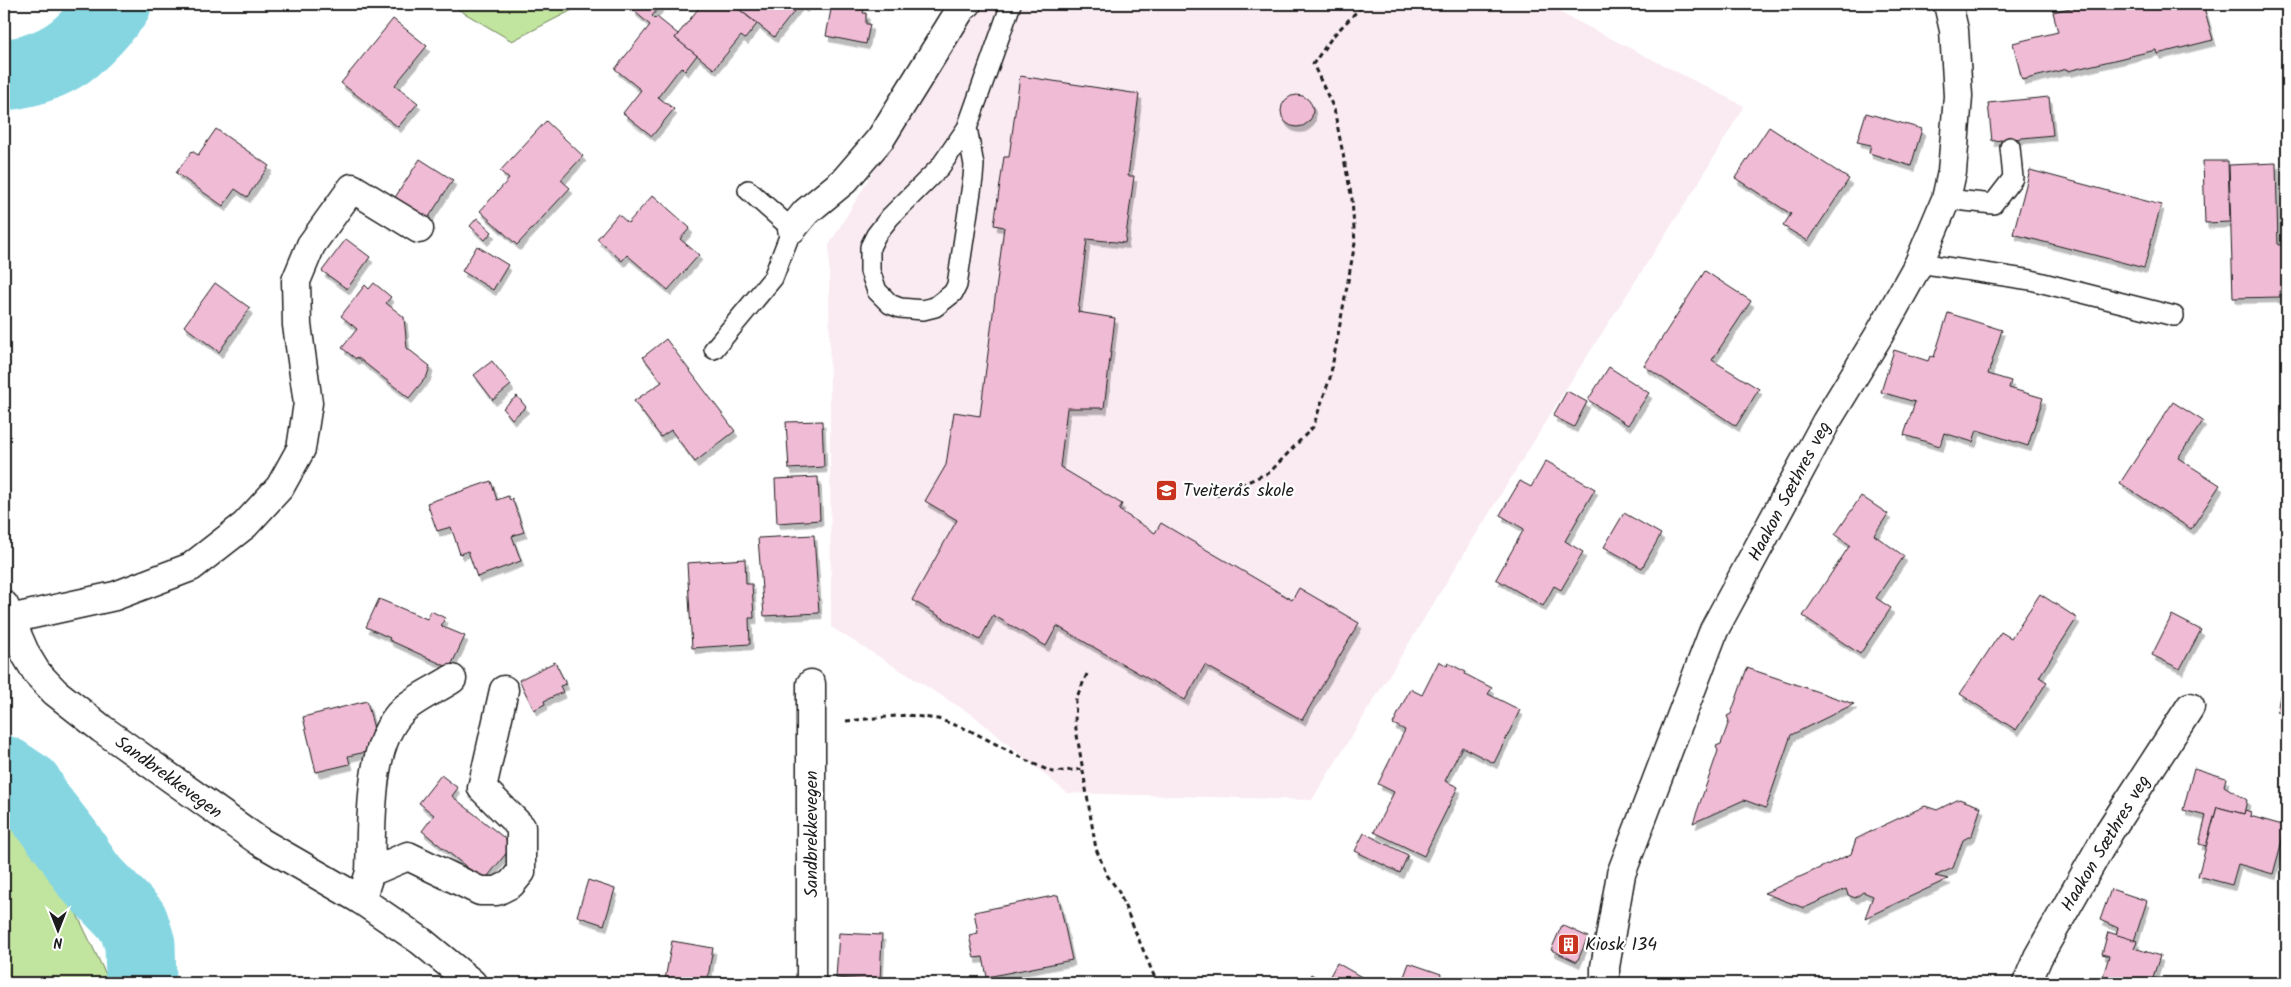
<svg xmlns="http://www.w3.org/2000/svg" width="2291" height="987" viewBox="0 0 2291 987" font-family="Kalam,sans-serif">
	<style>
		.built { fill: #faebf2 }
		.green { fill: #c1e49e; stroke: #6e805d }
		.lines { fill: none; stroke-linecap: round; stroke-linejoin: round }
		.river { stroke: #86d6e2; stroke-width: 71 }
		.building { fill: #f0bbd5; stroke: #1c1c1c; filter: url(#shadow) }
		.lane-casing { stroke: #1c1c1c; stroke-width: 22 }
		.street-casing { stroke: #1c1c1c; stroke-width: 31 }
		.secondary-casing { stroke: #1c1c1c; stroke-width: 31 }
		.path { stroke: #1c1c1c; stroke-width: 3; stroke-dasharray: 5 4; stroke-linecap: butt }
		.lane { stroke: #fff; stroke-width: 19 }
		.street { stroke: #fff; stroke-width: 28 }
		.secondary { stroke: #fff; stroke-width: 28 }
		.labels { text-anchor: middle; stroke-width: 4.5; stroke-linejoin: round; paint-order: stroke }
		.poi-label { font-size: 18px; fill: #1c1c1c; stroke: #fff; text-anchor: start }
		.street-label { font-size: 18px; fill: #1c1c1c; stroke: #fff }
	</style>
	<defs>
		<filter id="shadow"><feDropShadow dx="3" dy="5.5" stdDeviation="0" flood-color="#0004"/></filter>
	</defs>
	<rect width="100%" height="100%" fill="#fff"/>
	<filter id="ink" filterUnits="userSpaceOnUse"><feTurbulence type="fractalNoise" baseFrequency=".02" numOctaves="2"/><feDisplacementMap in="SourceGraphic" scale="10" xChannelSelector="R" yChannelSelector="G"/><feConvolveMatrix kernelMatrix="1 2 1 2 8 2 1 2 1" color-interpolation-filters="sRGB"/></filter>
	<g filter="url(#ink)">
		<path class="built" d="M974,4H1543L1744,106L1698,184L1566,389L1312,800L1067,793L974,716L831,627L829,245Z"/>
		<g class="green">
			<path d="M449,4H584L512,41Z"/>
			<path d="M4,804L36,829L110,983H4Z"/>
		</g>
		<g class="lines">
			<g class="river">
				<path d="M4,75C61,68 81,46 116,4"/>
				<path d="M4,771L28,787L39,807L68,844L88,875L133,922L140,944L141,983"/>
			</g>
		</g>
		<g class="building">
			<path d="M639,4L661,5L652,16L655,19L657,17L678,34L675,38L697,55L685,71L681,67L658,97L674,109L652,136L623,113L641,90L615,69L650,25L633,10Z"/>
			<path d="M702,4H737L735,6L757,24L745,39L741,36L714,69L675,38Z"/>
			<path d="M737,4H807L804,7L800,4L774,37L735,6Z"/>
			<path d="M832,4H860L859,9H864L863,13H866V24H870L866,44L826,36Z"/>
			<path d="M2087,4H2203L2213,40L2157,54L2156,50L2068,71L2067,69L2022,80L2013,43L2058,32L2053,12Z"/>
			<path d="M393,19L427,46L395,85L418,103L398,127L341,83Z"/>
			<path d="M1020,76L1139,94L1128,176H1134L1125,243L1087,239L1078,312L1115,318L1104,408H1067L1060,467L1122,504L1119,510L1155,533L1161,523L1292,600L1299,588L1359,623L1302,720L1205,665L1185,700L1057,626L1046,646L993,615L980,640L912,600L957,520L925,501L946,465L954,412L980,416L1004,227L994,225L1004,157H1009Z"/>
			<circle cx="1297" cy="111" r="16"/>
			<path d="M2049,97L2053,135L1992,141L1988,103Z"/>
			<path d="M1866,113L1922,129L1911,166L1869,153L1871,145L1857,142Z"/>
			<path d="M546,121L583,156L561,180L570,188L517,245L480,211L509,179L500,171Z"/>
			<path d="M1769,127L1849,179L1808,241L1783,226L1791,214L1735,178Z"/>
			<path d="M216,129L269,166L247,197L235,189L223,206L176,173L192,151L198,155Z"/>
			<path d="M420,159L453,180L425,223L392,202Z"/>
			<path d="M2203,161H2228L2230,222L2205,223Z"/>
			<path d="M2276,163L2278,245L2287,244V291H2279L2280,297L2233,298L2229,165Z"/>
			<path d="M2030,170L2161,205L2144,268L2013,234Z"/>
			<path d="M653,195L690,228L680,239L699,255L668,290L627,255L622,261L597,239L618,214L628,223Z"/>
			<path d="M477,218L492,232L485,240L470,226Z"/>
			<path d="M346,239L370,257L347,289L322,271Z"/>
			<path d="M477,246L508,265L493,290L462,271Z"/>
			<path d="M1705,271L1751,301L1712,360L1759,389L1736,426L1644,366Z"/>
			<path d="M215,283L250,308L219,352L184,326Z"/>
			<path d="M374,283L391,297L386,303L404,317L407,348L430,366L427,376L409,398L357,357L356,359L342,348L357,329L341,316L365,285L369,289Z"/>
			<path d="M1948,313L2002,330L1988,374L2011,381L2009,388L2043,398L2028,446L1977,430L1973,442L1944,433L1940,446L1904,435L1915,402L1881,392L1894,350L1928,361L1930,356L1934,357Z"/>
			<path d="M666,339L735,431L695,462L671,430L661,437L634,401L662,382L643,357Z"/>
			<path d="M492,361L511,385L493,400L474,375Z"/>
			<path d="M1609,367L1649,393L1628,425L1588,400Z"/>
			<path d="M1567,391L1587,402L1574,427L1553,416Z"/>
			<path d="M517,396L526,407L512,419L503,408Z"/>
			<path d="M2173,402L2203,421L2178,458L2220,485L2191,529L2120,483Z"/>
			<path d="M822,421L824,467L789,469L786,422Z"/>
			<path d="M1546,461L1595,489L1565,541L1583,552L1561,590L1554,586L1543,606L1496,579L1524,529L1500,515L1520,481L1531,487Z"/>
			<path d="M818,477L820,520L777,523L775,479Z"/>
			<path d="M491,481L497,500L508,496L510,500L512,498L524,532L512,536L521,561L477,577L468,551L460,554L451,527L437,531L427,503Z"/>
			<path d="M1861,496L1888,514L1874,535L1904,556L1876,598L1891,608L1860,654L1803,616L1850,545L1835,535Z"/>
			<path d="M1624,513L1661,534L1642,568L1604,547Z"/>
			<path d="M814,535L819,613L764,616L758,538Z"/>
			<path d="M745,559L746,584H752L754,618H749L750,644L692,648L687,563Z"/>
			<path d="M2040,594L2077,618L2039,677L2047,682L2016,730L1960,694L2001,632L2011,638Z"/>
			<path d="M379,599L427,619L431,611L445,618L441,626L465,636L450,668L389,640L390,638L366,627Z"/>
			<path d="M2172,615L2201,630L2180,669L2152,655Z"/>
			<path d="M1439,661L1447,666L1448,663L1466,672L1465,674L1492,688L1488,694L1520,710L1494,763L1462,747L1445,781L1458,787L1424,856L1374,832L1394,792L1378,784L1405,730L1393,724L1410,689L1422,695Z"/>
			<path d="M2287,661V713L2277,711Z"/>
			<path d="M555,662L566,684L560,686L563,692L544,701L545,704L534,710L519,680Z"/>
			<path d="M1747,668L1854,704L1791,735L1766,808L1744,800L1693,823L1718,751L1716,746L1721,744L1729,721L1727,716L1731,714Z"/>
			<path d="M367,701L379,749L348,756L350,764L316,772L303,717Z"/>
			<path d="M2194,768L2226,778L2224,786L2247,800L2244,814L2217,807L2206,846L2199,844L2206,816L2183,810Z"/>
			<path d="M441,775L458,788L452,796L513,845L484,881L422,831L434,815L419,803Z"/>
			<path d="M1959,799L1981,807L1972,835L1963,840L1953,868L1935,876L1948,879L1865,918L1873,896L1863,892L1855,898L1848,895L1846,889L1804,908L1764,893L1851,854L1856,839L1878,828L1925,806L1937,810Z"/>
			<path d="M2217,807L2244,814L2245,810L2251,812L2250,816L2286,826L2273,874L2238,864L2232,885L2198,876Z"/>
			<path d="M1364,833L1408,855L1400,873L1355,851Z"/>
			<path d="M588,880L615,889L604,925L577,916Z"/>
			<path d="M2111,889L2147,901L2134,941L2116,935L2118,928L2100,920Z"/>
			<path d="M1058,895L1072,960L987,977L983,957L974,958L969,935L978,933L974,912Z"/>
			<path d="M1562,925L1588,937L1577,962L1551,950Z"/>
			<path d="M2108,932L2137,941L2134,948L2160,956L2151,983H2101L2109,956L2102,954Z"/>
			<path d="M839,933L882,935L880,981L836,978Z"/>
			<path d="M672,941L713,948L707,983H683L665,980Z"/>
			<path d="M1337,963L1372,983H1306L1311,974L1326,983Z"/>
			<path d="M1409,963L1441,974L1438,983L1402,982Z"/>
		</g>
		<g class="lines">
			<defs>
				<g id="lane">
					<path d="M967,128L974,165L973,178L957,285L953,293L935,307L923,310L900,308L890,304L877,291L870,271V247L876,235L890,217L940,167L967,128L1011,4"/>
					<path d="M1946,199L1993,204L2013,178L2010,147"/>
					<path d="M1919,263L2031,280L2174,316"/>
					<path d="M714,349L773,278L792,229L748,190"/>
				</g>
				<g id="street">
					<path d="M792,229L806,212L845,180L881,138L962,7L967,4"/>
					<path d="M10,619L115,596L191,567L245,525L280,487L301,449L308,403L297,325L296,281L311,245L352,188L419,229"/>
					<path d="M370,872C372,824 367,745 403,710C416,698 437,689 452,679"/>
					<path d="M361,900L370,872L408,856L480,891H497L511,884L521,872V827L482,788L504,690"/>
					<path d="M811,983V684"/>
					<path d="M1605,983V967L1621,874L1714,630L1826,422L1879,335L1919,263L1946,199L1952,172L1958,96L1954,30L1948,4"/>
					<path d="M2027,983L2038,957L2109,832L2190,707"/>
				</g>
				<path id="secondary" d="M4,605L26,655L37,673L55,692L102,729L259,841L361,900L421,941L472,983"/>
			</defs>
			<use href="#lane" class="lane-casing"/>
			<use href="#street" class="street-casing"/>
			<use href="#secondary" class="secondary-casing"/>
			<g class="path">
				<path d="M1216,496L1270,472L1313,427L1330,378L1355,243L1352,199L1334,109L1313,64L1333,36L1364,4"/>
				<path d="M1087,674L1076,699L1075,723L1096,849L1107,875L1118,890L1157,983"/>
				<path d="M846,721L907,715L938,719L969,730L1034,764L1052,772L1083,769"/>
			</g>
			<use href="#lane" class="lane"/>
			<use href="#street" class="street"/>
			<use href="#secondary" class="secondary"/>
		</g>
	</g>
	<defs>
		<symbol id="school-square" viewBox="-11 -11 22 22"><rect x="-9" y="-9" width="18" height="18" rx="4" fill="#c8321e" stroke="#fff"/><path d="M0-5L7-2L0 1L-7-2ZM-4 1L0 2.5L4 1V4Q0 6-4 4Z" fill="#fff"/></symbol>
		<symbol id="building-square" viewBox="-11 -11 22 22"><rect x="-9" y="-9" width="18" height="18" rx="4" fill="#c8321e" stroke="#fff"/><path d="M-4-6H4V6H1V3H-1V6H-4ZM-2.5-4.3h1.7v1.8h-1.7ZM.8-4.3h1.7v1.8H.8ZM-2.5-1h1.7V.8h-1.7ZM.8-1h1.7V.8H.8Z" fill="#fff"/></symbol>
	</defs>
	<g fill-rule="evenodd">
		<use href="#school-square" x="1154" y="478" width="25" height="25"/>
		<use href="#building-square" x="1556" y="932" width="25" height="25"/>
	</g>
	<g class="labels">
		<g class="poi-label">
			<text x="1183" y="496">Tveiterås skole</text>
			<text x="1585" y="950">Kiosk 134</text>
		</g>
		<g class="street-label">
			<text transform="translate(1789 491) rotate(-62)" y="6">Haakon Sæthres veg</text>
			<text transform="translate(169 777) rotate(36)" y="6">Sandbrekkevegen</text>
			<text transform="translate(811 834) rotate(-90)" y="6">Sandbrekkevegen</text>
			<text transform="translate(2105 843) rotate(-59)" y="6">Haakon Sæthres veg</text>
		</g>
	</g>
	<rect width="2291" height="987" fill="none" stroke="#fff" stroke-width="20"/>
	<rect x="10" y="10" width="2271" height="967" fill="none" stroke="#1c1c1c" stroke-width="2" filter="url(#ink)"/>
	<g transform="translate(58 930) rotate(180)" stroke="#ffffff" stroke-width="4" paint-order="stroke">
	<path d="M0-4L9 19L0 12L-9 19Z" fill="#1c1c1c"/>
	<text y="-8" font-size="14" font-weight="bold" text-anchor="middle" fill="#1c1c1c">N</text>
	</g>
</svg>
